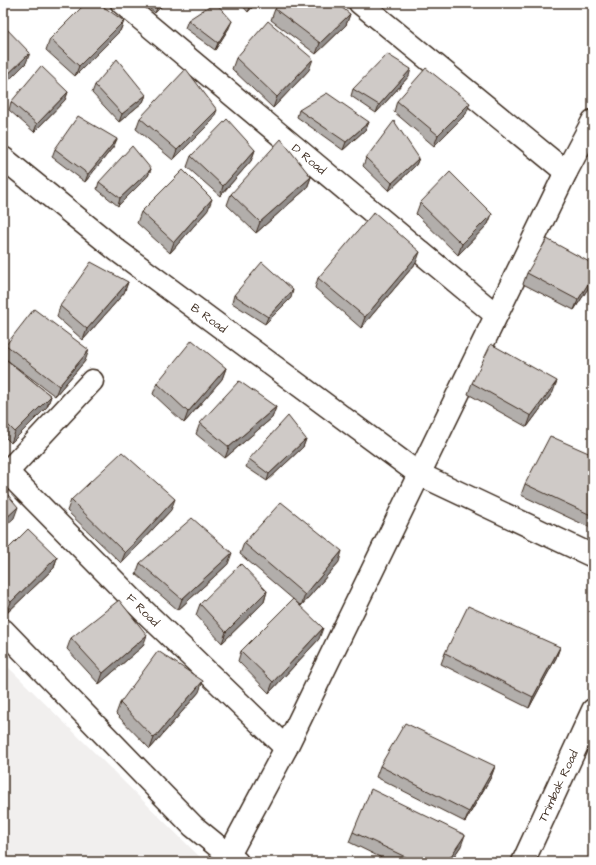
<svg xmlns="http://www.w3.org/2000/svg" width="596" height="865" viewBox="0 0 596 865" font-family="'Architects Daughter',sans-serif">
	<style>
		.built { fill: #f1efee }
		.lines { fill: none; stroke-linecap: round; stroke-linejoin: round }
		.minor-casing { stroke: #3b2a1e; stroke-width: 25 }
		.trunk-casing { stroke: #3b2a1e; stroke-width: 25 }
		.minor { stroke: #fff; stroke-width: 22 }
		.trunk { stroke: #fff; stroke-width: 22 }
		.wall { fill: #b2aeab; stroke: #3b2a1e }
		.shaded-wall { fill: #918d8b; stroke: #3b2a1e }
		.building { fill: #cfcac7; stroke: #3b2a1e }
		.labels { text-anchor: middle; stroke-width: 3.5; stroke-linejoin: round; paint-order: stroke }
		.street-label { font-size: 12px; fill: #3b2a1e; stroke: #fff }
	</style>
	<rect width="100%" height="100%" fill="#fff"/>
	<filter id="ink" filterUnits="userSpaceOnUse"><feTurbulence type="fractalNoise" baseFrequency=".025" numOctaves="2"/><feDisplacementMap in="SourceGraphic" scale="8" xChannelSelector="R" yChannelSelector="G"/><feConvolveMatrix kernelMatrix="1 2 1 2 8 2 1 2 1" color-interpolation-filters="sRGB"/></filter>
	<g filter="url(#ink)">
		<path class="built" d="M3,662L205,862H3Z"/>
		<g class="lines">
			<defs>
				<g id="minor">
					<path d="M122,3L496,315"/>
					<path d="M360,3L566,172"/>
					<path d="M3,158L118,251L419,474L593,556"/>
					<path d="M3,468L142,609L286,748"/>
					<path d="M7,472L92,381"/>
					<path d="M3,630L193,826L237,862"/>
					<path d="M229,855L286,748L566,172L593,121"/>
				</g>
				<path id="trunk" d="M523,862L593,710"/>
			</defs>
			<use href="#minor" class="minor-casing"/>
			<use href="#trunk" class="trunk-casing"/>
			<use href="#minor" class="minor"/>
			<use href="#trunk" class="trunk"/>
		</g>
		<g class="wall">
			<path d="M143,3H165L155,13Z"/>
			<path d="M240,3H256L248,12Z"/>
			<path d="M275,9L350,14L346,25L316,54L271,20Z"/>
			<path d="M188,20L229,28L215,50L185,28Z"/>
			<path d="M124,21L120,31L75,76L46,50L50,39Z"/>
			<path d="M236,58L309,70L273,108L232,69Z"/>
			<path d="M409,76L376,113L351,96L353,89Z"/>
			<path d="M95,85L146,95L143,102L119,122L92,93Z"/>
			<path d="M68,92L65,100L34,132L9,110L11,102Z"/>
			<path d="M397,101L466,114L434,146L394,112Z"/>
			<path d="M299,110L369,122L366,129L343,150L297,117Z"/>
			<path d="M140,118L213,120L173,160L136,129Z"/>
			<path d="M114,146L85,182L52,157L55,149Z"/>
			<path d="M255,150L251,161L220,196L187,167L191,156Z"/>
			<path d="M366,158H419L416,165L389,191L363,166Z"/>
			<path d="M151,169L148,176L118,206L97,189L99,182Z"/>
			<path d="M311,177L307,188L256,233L227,205L231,194Z"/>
			<path d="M420,203L492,214L488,224L458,255L416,214Z"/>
			<path d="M208,210L170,253L137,223L141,212Z"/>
			<path d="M416,263L361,328L315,288L318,278Z"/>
			<path d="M593,264V281L574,310L523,284L527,273Z"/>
			<path d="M128,282L124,293L83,340L57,317L60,306Z"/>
			<path d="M234,295L291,298L265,324L232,303Z"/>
			<path d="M6,345L85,361L55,396L3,357V353Z"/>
			<path d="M3,357L51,396L47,407L11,443L3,435Z"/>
			<path d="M226,368L222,379L184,423L153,394L157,383Z"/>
			<path d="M472,383L553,392L527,427L468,394Z"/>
			<path d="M276,407L272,418L225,458L196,434L200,423Z"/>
			<path d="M306,439L303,447L267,481L246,467L249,459Z"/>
			<path d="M593,455V529L521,495L525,484Z"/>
			<path d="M71,500L171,510L121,563L67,511Z"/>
			<path d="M244,543L339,562L301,606L240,554Z"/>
			<path d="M3,554L57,557L54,568L7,613L3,609Z"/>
			<path d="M140,563L228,564L178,610L136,574Z"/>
			<path d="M267,591L264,602L222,643L196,615L200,604Z"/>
			<path d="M71,638L143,646L99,684L67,649Z"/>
			<path d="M319,639L269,693L238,661L241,651Z"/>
			<path d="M560,647L556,658L529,708L441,664L445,653Z"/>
			<path d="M199,692L150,749L116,714L120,703Z"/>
			<path d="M380,766H495L491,777L465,822L376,777Z"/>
			<path d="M353,832L461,846L450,862H390L349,842Z"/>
		</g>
		<g class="shaded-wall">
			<path d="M159,3H165L155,13Z"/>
			<path d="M252,3H256L248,12Z"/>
			<path d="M350,14L346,25L316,54L320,43Z"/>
			<path d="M124,21L120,31L75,76L79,66Z"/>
			<path d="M232,21L229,28L215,50L218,43Z"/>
			<path d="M30,53L26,63L3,86V79Z"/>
			<path d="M313,59L309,70L273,108L277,97Z"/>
			<path d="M411,69L409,76L376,113L379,105Z"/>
			<path d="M68,92L65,100L34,132L37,124Z"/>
			<path d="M146,95L143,102L119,122L122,114Z"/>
			<path d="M470,103L466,114L434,146L438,135Z"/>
			<path d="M217,110L213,120L173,160L177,150Z"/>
			<path d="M369,122L366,129L343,150L346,142Z"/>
			<path d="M117,139L114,146L85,182L88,174Z"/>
			<path d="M255,150L251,161L220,196L223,186Z"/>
			<path d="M419,158L416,165L389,191L392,183Z"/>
			<path d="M151,169L148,176L118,206L120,198Z"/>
			<path d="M311,177L307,188L256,233L260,222Z"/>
			<path d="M212,199L208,210L170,253L174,242Z"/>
			<path d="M492,214L488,224L458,255L462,244Z"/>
			<path d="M420,252L416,263L361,328L365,317Z"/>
			<path d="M593,276V281L574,310L578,300Z"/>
			<path d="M128,282L124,293L83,340L87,329Z"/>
			<path d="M293,290L291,298L265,324L268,317Z"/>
			<path d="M89,350L85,361L55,396L59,386Z"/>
			<path d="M226,368L222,379L184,423L188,412Z"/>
			<path d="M557,381L553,392L527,427L531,416Z"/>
			<path d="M51,396L47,407L11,443L15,432Z"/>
			<path d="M276,407L272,418L225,458L229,447Z"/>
			<path d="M306,439L303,447L267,481L269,474Z"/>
			<path d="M175,499L171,510L121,563L125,553Z"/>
			<path d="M18,507L14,518L3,528V521Z"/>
			<path d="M342,551L339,562L301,606L305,595Z"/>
			<path d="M232,553L228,564L178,610L182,599Z"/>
			<path d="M57,557L54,568L7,613L11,602Z"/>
			<path d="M267,591L264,602L222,643L226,632Z"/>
			<path d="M323,628L319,639L269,693L273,682Z"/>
			<path d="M147,635L143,646L99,684L103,673Z"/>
			<path d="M560,647L556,658L529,708L533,697Z"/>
			<path d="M203,681L199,692L150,749L154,738Z"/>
			<path d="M495,766L491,777L465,822L469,812Z"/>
			<path d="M465,835L461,846L450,862H447Z"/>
		</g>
		<g class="building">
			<path d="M86,3H98L124,21L79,66L50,39Z"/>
			<path d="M214,3H216L232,21L218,43L188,20Z"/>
			<path d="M281,3H336L350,14L320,43L275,9Z"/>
			<path d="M268,21L313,59L277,97L236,58Z"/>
			<path d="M3,25L30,53L3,79Z"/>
			<path d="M387,54L411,69L379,105L353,89Z"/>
			<path d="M117,59L146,95L122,114L95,85Z"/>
			<path d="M41,66L68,92L37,124L11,102Z"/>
			<path d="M426,68L470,103L438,135L397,101Z"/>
			<path d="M186,69L217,110L177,150L140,118Z"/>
			<path d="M327,93L369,122L346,142L299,110Z"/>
			<path d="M78,116L117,139L88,174L55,149Z"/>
			<path d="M227,119L255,150L223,186L191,156Z"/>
			<path d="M394,121L419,158L392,183L366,158Z"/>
			<path d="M281,139L311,177L260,222L231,194Z"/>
			<path d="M132,146L151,169L120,198L99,182Z"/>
			<path d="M183,170L212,199L174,242L141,212Z"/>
			<path d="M450,172L492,214L462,244L420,203Z"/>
			<path d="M374,212L420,252L365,317L318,278Z"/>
			<path d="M547,239L593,264V276L578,300L527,273Z"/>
			<path d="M91,262L128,282L87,329L60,306Z"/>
			<path d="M262,262L293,290L268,317L234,295Z"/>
			<path d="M34,309L89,350L59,386L6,345Z"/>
			<path d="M192,340L226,368L188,412L157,383Z"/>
			<path d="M491,344L557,381L531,416L472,383Z"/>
			<path d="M3,357L51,396L15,432L3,420Z"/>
			<path d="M239,381L276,407L229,447L200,423Z"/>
			<path d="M288,416L306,439L269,474L249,459Z"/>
			<path d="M550,436L593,455V516L525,484Z"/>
			<path d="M122,452L175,499L125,553L71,500Z"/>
			<path d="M3,489L18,507L3,521Z"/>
			<path d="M281,502L342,551L305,595L244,543Z"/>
			<path d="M192,518L232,553L182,599L140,563Z"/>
			<path d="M28,529L57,557L11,602L3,593V554Z"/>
			<path d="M241,564L267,591L226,632L200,604Z"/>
			<path d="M293,599L323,628L273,682L241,651Z"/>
			<path d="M119,600L147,635L103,673L71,638Z"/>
			<path d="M468,606L560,647L533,697L445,653Z"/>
			<path d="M158,651L203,681L154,738L120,703Z"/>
			<path d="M405,723L495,766L469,812L380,766Z"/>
			<path d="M371,789L465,835L447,862H416L353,832Z"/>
		</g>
	</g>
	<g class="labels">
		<g class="street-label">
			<text transform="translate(309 159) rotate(40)" y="4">D Road</text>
			<text transform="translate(209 318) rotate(36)" y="4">B Road</text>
			<text transform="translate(143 610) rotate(45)" y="4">F Road</text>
			<text transform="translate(558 786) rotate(-65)" y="4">Trimbak Road</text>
		</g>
	</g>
	<rect width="596" height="865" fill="none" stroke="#fff" stroke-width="16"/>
	<rect x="8" y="8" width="580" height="849" fill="none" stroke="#3b2a1e" stroke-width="1.5" filter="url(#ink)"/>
</svg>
